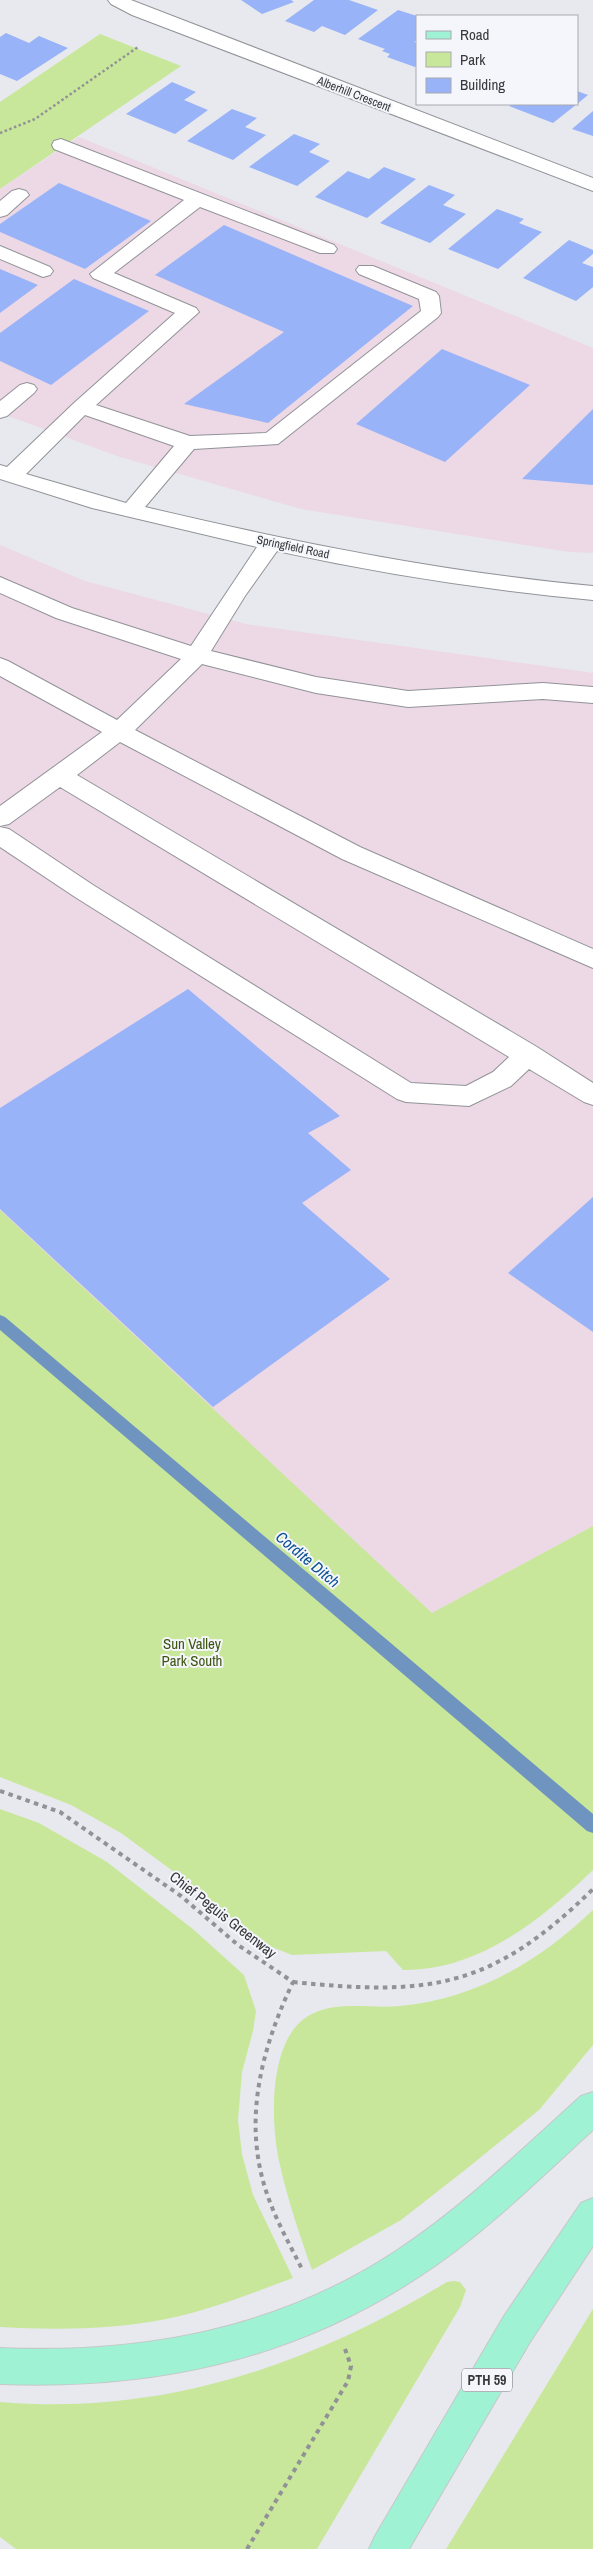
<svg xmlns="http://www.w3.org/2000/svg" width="593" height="2549" viewBox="0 0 593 2549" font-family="'Archivo Narrow',sans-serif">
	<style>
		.industrial { fill: #edd8e6 }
		.green { fill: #c8e79a }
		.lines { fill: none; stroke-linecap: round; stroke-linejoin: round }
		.stream { fill: #7094c0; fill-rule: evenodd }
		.building { fill: #99b3f8 }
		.minor-casing { stroke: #919398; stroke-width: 2 }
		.major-casing { stroke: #c7c7c8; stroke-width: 2 }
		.path-far1 { stroke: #919296; stroke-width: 2.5; stroke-dasharray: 2.5 2.5; stroke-linecap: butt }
		.path { stroke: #919296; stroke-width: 4; stroke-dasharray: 4.5 4.5; stroke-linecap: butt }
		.minor { fill: #fff; fill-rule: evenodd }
		.major { fill: #a0f2d4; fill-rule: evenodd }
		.labels { text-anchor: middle; stroke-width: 4; stroke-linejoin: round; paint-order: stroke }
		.far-street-label { font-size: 12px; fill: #37383a; stroke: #f4f6fc }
		.shield { fill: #f4f6fc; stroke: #707174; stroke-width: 1 }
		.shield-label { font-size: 14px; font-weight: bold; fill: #37383a }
		.park-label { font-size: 15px; fill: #3d540f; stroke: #f4f6fc }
		.street-label { font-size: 15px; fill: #37383a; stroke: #f4f6fc }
		.water-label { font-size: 16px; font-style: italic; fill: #0b5093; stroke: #f4f6fc }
	</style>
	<rect width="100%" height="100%" fill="#e7e9ee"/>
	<g class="industrial">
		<path d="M79,137L593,348V553L569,552L301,509L120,457L0,413V189Z"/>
		<path d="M0,545L85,581L246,624L593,673V1526L432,1613L0,1212Z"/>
	</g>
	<g class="green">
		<path d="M100,34L181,66L0,189V102Z"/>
		<path d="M0,1210L432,1613L593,1526V1870C541,1920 478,1971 403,1970L386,1951L292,1955L262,1943L185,1880L121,1833L71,1805L0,1777Z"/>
		<path d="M0,1809L39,1823L107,1862L194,1930L244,1975L256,2011L253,2031L242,2072L238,2120L242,2154L253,2195L293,2278C252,2293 210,2310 166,2319C111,2330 56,2330 0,2327Z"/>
		<path d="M593,1910V2045L539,2110L465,2170L401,2220L312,2270C300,2236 288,2201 280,2165C270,2124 267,2033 314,2013C340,2001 372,2009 400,2006C474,2000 540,1961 593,1910Z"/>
		<path d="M454,2281L460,2282L466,2290L460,2307L317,2549H16L0,2537V2402C162,2416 310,2365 447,2282Z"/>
		<path d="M593,2309V2549H446Z"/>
	</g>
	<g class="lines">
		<path class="stream" d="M0,1315L5,1317L593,1814V1833L587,1831L0,1330Z"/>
	</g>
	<g class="building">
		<path d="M241,0H291L294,2L262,14Z"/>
		<path d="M314,0H349L378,10L345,35L322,26L314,32L285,21Z"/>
		<path d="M398,10L417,16V40L414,42L417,43V65L415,67L387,57L390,54L382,51L385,49L358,39Z"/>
		<path d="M6,33L29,43L39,36L68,48L17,81L0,74V37Z"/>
		<path d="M172,82L196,92L184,100L208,110L175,134L126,114Z"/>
		<path d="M577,91L588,95L577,104Z"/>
		<path d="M513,104H577L553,123L509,106Z"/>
		<path d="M232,109L257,118L245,127L266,135L233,160L187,141Z"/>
		<path d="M593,111V136L572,129Z"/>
		<path d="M294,134L320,144L309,152L330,161L297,186L249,167Z"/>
		<path d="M384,167L416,179L367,218L315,197L348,171L369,179Z"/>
		<path d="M59,183L151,221L85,269L0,232V224Z"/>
		<path d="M429,185L455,195L443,205L466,214L430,243L380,223Z"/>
		<path d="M497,209L524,219L519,223L542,232L498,269L448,249Z"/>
		<path d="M224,225L413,306L268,423L184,404L284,332L155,275Z"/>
		<path d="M569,240L593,250V254L582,263L593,267V287L576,301L523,278Z"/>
		<path d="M0,269L38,285L0,313Z"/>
		<path d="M74,279L149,311L51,385L0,361V333Z"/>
		<path d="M442,349L530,385L445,462L356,424Z"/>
		<path d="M593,409V485L522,479Z"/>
		<path d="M188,989L340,1116L308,1133L351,1170L302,1203L390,1279L213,1407L0,1209V1108Z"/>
		<path d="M593,1197V1332L508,1273Z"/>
	</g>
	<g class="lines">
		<defs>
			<g id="minor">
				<path d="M108,0H131L593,178V191L132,15L111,4Z"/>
				<path d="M61,139L334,245L337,249L334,253H320L200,207L114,273L196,308L199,312L96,405L190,436L266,433L421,311L419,299L359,274L356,270L359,266H373L436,292L439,296L441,313L438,317L278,444L194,449L145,507C293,542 441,572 593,586V600C487,590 382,574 277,551L245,596L211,651L316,677L408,691L543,683L593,687V703L543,699L408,707L316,693L202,664L135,730L360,847L593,949V968L342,859L120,742L77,775L537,1047L593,1083V1105L584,1102L529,1069L511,1086L469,1106L406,1102L397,1099L75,897L0,847V827L9,829L93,885L411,1083L466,1086L493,1072L509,1057L60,787L9,824L0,826V806L102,732L0,676V658L8,661L117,720L181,659L56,618L0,593V577L72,608L191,646L257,547L92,508L0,479V465L7,467L74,403L175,313L93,278L90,274L184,200L54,149L52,145L54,141ZM85,415L174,446L126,503L26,474Z"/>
				<path d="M19,189L26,191L29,195L7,215L0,217V201L12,191Z"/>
				<path d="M0,246L50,267L53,271L50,275L43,277L0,259Z"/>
				<path d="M27,383L34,385L37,389L34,393L7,416L0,418V401L20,385Z"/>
			</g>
			<g id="major">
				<path d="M593,2092V2130C537,2181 483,2235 420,2276C292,2361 151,2390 0,2384V2348C141,2354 276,2330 396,2251C463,2207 521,2150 581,2096Z"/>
				<path d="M593,2198V2246L530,2342L409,2549H369L375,2536L504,2316L581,2203Z"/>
			</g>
		</defs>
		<use href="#minor" class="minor-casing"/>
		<use href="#major" class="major-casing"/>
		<path class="path-far1" d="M0,133L35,119L138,47"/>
		<g class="path">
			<path d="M0,1791L60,1812L181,1896L238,1945L293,1982C264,2043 245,2110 262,2177C270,2210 288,2241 303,2271"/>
			<path d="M293,1982C430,1996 491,1989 593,1889"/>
			<path d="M247,2549L348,2381L351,2366L345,2349"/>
		</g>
		<use href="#minor" class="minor"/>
		<use href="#major" class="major"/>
	</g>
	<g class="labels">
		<g class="far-street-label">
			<text transform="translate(354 94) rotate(21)" y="4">Alberhill Crescent</text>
			<text transform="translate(293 547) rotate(12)" y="4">Springfield Road</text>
		</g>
		<rect class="shield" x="462" y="2368.5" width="50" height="23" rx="4"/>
		<g class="shield-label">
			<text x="487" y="2385">PTH 59</text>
		</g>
		<g class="park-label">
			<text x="192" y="1649">Sun Valley<tspan x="192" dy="17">Park South</tspan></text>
		</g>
		<g class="street-label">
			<text transform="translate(223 1915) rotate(38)" y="5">Chief Peguis Greenway</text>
		</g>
		<g class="water-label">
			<text transform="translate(308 1559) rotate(40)" y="6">Cordite Ditch</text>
		</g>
	</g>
	<rect x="416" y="15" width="162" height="90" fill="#f4f6fc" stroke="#a8aaae"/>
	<rect x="426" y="31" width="25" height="8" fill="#a0f2d4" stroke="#a8aaae"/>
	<text x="460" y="40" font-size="15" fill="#37383a">Road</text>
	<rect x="426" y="52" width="25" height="15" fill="#c8e79a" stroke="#a8aaae"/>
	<text x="460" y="65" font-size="15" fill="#37383a">Park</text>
	<rect x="426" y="78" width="25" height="15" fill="#99b3f8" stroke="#a8aaae"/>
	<text x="460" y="90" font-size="15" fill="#37383a">Building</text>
</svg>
